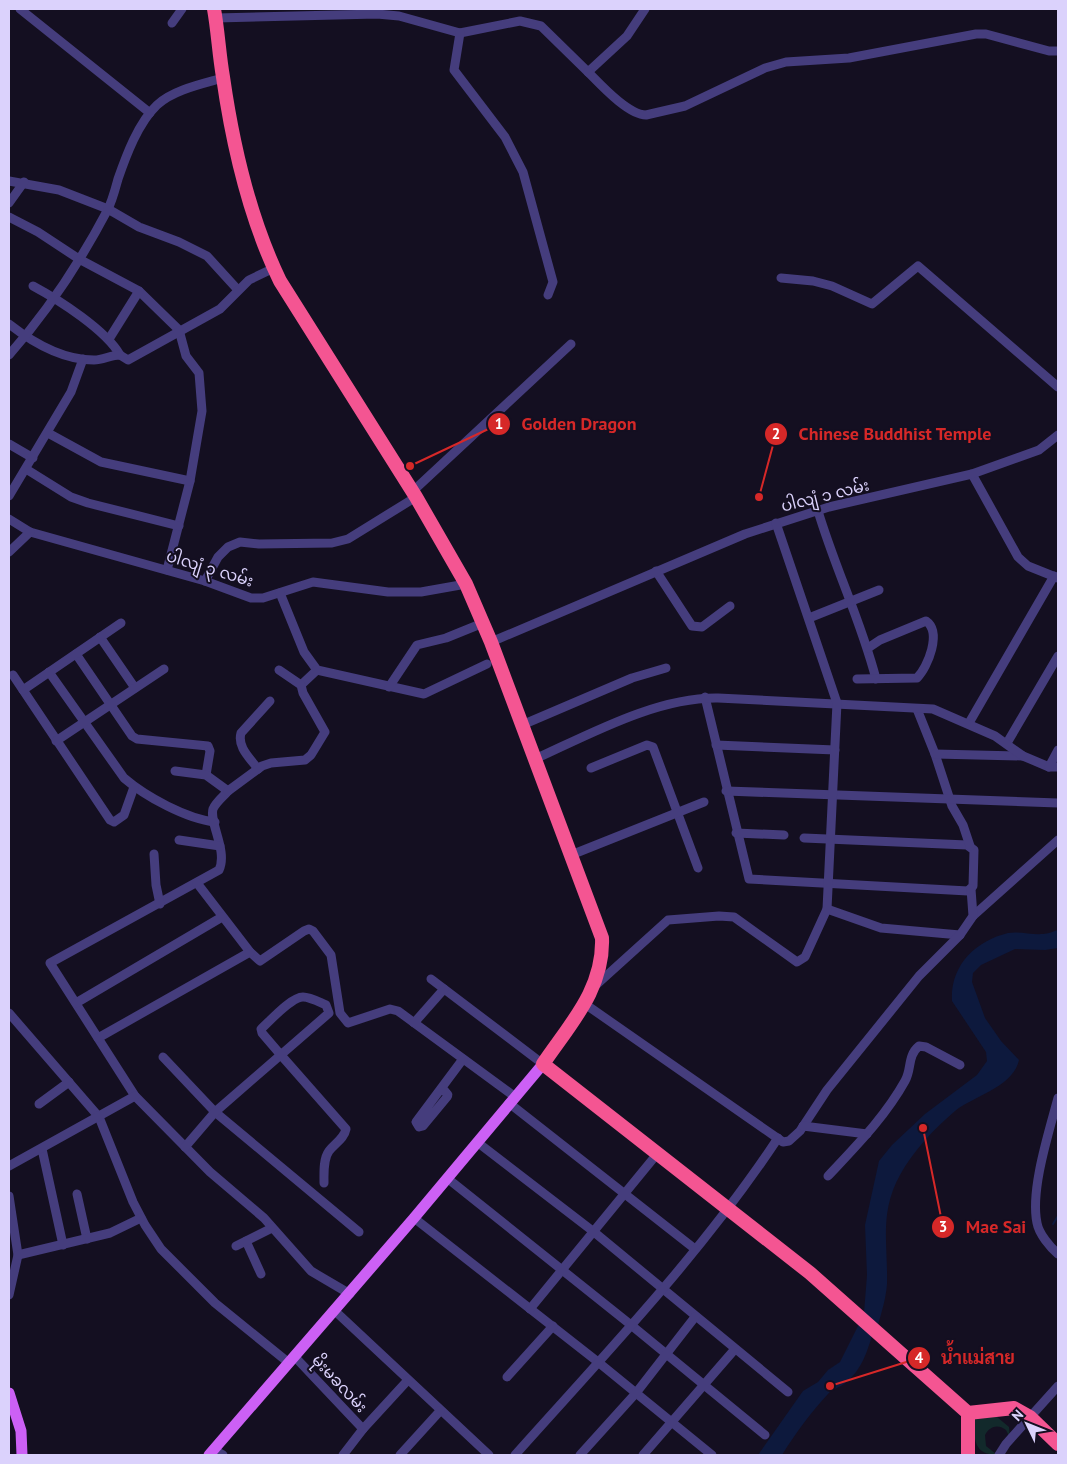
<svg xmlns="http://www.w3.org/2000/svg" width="1067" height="1464" viewBox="0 0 1067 1464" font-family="'PT Sans','Noto Sans Myanmar',Sarabun,sans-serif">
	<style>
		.green { fill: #12292b }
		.water { fill: #0d193d }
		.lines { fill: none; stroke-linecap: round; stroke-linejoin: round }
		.stream { stroke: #0d193d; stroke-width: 2 }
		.minor { stroke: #453d7d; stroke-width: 9 }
		.major { stroke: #cc60f5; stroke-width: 11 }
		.highway { stroke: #f45592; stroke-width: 14 }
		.labels { text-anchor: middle; stroke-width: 4; stroke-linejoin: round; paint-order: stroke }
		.street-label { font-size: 16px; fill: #dbd2fc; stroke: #140f21 }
		.leader { fill: none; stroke: #d62828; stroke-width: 2 }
		.callout-dot { fill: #d62828; stroke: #140f21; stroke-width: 2 }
		.mark-label { font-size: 15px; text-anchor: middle; font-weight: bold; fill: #fff }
		.callout-label { font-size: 18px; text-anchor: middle; font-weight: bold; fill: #d62828; stroke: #140f21; stroke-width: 4; stroke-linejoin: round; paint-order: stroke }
	</style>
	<rect width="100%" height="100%" fill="#140f21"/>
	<path class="green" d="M974,1416L997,1417L1009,1427L1010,1438L1006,1430C998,1424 990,1426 985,1435L986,1446L996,1454C972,1456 974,1434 974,1416Z"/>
	<g class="water">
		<path d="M1058,930V948L1045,950L1015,949L981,965L973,973L972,982L985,1018L1001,1041L1019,1060C1013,1087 974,1096 955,1111C934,1129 913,1151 900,1175C879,1213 888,1244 887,1284C886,1298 882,1311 878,1325L864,1313L867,1275L865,1225L879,1161L892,1145L925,1114L977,1075L987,1061L986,1052L952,1001C950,966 975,941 1008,933C1020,931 1032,935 1043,934C1048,934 1054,931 1058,930Z"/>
		<path d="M859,1324L872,1336C866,1355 861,1371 844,1384C839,1388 832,1389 828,1394C811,1412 795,1434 782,1455H758L803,1391L818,1382L828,1370L840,1362Z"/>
	</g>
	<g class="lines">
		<path class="stream" d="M1053,1224L1058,1216"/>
		<g class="minor">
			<path d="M20,9L150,113"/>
			<path d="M216,18L377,14L399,16L460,33L520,21L541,26L588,72L627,36L645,9"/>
			<path d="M172,23L182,9"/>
			<path d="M460,33L454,70L505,137L523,172L553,282L548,295"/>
			<path d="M588,72C600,84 628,115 646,115L685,106L765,68L786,62L849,58L976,34H986L1049,51H1058"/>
			<path d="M9,181L59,190L108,209L139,227L179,242L207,256L238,290"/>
			<path d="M9,203L24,182"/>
			<path d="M9,217L38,232L79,259L139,291L179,330L186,356L199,373L202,411L190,481L167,570"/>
			<path d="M781,278L813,281L832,286L872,304L918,266L1058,387"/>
			<path d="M33,286C59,300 106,330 120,355"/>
			<path d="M9,324C32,342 63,360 94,360C103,360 111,355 120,355L128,360L220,309L249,280L274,268"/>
			<path d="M109,339L139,291"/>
			<path d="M9,355C47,312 80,262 107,211C112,202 115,190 118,179C126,156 138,123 157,105C173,90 202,84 223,78"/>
			<path d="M48,433L101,462L190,481"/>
			<path d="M9,444L33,458"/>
			<path d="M26,469L71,497L88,503L179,526"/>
			<path d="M972,474L1018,557L1028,566L1058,578"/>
			<path d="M413,491L571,344"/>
			<path d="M9,496L71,392L83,359"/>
			<path d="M818,511C835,568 861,621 876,679"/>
			<path d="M9,519L30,532L205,581L251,598H263L313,582L388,592H421L466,584"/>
			<path d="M9,552L30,532"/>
			<path d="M656,571L692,626L702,627L730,606"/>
			<path d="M205,581L218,557L228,547L240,542L259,544L332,543L348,539L416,497"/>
			<path d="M280,593L304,652L317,670L424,694L487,664"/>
			<path d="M809,618L879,590"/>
			<path d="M100,637L135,688"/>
			<path d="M491,642L745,534L829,507L972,474L1039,450L1058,435"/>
			<path d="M76,654L132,736L137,739L208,746L210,751L206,775"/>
			<path d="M49,672L124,778C146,797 187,819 215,822"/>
			<path d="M13,675L110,820L114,822L124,815L134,787"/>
			<path d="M857,679L917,678C928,667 942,632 926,621L880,640L868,648"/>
			<path d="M301,685L317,670"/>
			<path d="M389,687L417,645L446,638L483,623"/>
			<path d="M23,690L121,623"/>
			<path d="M705,697L749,879L968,891L973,886L974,850L967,845L804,838"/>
			<path d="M917,709L935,754L952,806L963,825L970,846"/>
			<path d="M969,723L1054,576"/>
			<path d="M522,725L632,678L666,668"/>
			<path d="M56,741L164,669"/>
			<path d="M1007,743L1058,656"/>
			<path d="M716,745L835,750"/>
			<path d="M935,754L1023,756"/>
			<path d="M535,759C590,734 657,697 718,698L933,709L995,736L1023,756L1049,767H1058"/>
			<path d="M1049,767L1058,750"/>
			<path d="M591,768L647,745L653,747L698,868"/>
			<path d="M258,769C250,758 237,747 241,733L270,701"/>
			<path d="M175,771L206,775L228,791C223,797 216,802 213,809C209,823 228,851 219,870L50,963L135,1096L210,1172L264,1218L311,1271L350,1294"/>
			<path d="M228,791L262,766L271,763L305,760L311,755L325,732L303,693L301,685L279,670"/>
			<path d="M726,791L1058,803"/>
			<path d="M736,833L784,835"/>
			<path d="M179,840L220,846"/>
			<path d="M154,854L156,885L160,904"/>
			<path d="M571,855L704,802"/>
			<path d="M197,883L250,952L260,961L304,931L309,929L313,931L331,955L340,1013L348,1023L390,1009L398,1011L514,1096"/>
			<path d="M827,909L881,928L960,935"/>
			<path d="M973,916L1058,840"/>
			<path d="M431,979L543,1064"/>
			<path d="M595,986L668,920L719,916L734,917L797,962L805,957L827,909L837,703L776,523"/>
			<path d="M76,1003L222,917"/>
			<path d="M585,1004L783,1142L789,1141L800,1131L827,1090L919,976L960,935L973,916L971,889"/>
			<path d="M9,1013L99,1117L133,1202L145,1225L161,1249L215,1303L289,1363"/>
			<path d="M414,1023L444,989"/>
			<path d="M98,1038L250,952"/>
			<path d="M163,1057L215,1112L359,1232"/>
			<path d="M443,1089L448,1095L447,1097L423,1126L419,1127L416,1122L463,1059"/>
			<path d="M1058,1098C1049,1132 1030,1190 1037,1223C1039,1234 1050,1247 1058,1254"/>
			<path d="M509,1103L695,1249"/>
			<path d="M39,1104L69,1082"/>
			<path d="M803,1126L867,1134"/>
			<path d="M477,1142L594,1232L788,1392"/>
			<path d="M185,1147L215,1112L329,1013L326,1005C319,1002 310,997 303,997C291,997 270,1021 261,1029L262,1033L280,1054L346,1129C344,1139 335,1143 329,1151C323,1159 324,1173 324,1183"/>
			<path d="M42,1149L63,1245"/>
			<path d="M9,1166L135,1096"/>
			<path d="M828,1176C856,1146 885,1117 905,1081C912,1069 907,1056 919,1046L926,1047L960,1065"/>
			<path d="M447,1178L631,1325L765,1435"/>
			<path d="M77,1194L87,1239"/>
			<path d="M9,1196L18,1255L9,1295"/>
			<path d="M414,1218L598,1362L712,1455"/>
			<path d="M246,1241L261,1274"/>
			<path d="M236,1246L272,1228"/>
			<path d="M18,1255L110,1233L141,1218"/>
			<path d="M530,1309L657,1154"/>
			<path d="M335,1311L489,1455"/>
			<path d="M295,1357L363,1429"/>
			<path d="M507,1377L553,1326"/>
			<path d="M214,1450L223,1455"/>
			<path d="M343,1455L363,1429L408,1380"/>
			<path d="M400,1455L440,1411"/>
			<path d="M515,1455C606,1353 702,1253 778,1138"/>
			<path d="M580,1455L636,1393L695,1317"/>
			<path d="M643,1455L735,1349"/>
			<path d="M999,1455L1006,1444L1058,1386"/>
		</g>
		<g class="major">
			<path d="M9,1393L21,1431L22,1455"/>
			<path d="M209,1455L414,1218L543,1064"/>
		</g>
		<g class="highway">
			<path d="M214,9C218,31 219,54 223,77C233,147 249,217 280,281L416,497L466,584L491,642L602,938C604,989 570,1024 543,1064L810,1273L968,1413L1014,1408L1030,1417L1058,1444"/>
			<path d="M968,1413V1455"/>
		</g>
	</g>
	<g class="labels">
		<g class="street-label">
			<text transform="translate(825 495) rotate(-14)" y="6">ပါလျံ ၁ လမ်း</text>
			<text transform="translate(210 568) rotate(17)" y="6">ပါလျံ ၃ လမ်း</text>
			<text transform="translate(340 1383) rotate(47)" y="6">မိုးမခလမ်း</text>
		</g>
	</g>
	<path class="leader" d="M410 466L499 424M759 497L776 434M923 1128L943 1227M830 1386L919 1358"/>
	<g class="callout-dot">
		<circle cx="410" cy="466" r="5"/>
		<circle cx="759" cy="497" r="5"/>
		<circle cx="923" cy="1128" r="5"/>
		<circle cx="830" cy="1386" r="5"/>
		<circle cx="499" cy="424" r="12"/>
		<circle cx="776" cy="434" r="12"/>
		<circle cx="943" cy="1227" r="12"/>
		<circle cx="919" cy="1358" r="12"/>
	</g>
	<g class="mark-label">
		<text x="499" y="429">1</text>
		<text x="776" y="439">2</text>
		<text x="943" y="1232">3</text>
		<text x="919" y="1363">4</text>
	</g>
	<g class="callout-label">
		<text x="579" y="430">Golden Dragon</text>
		<text x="895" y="440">Chinese Buddhist Temple</text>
		<text x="996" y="1233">Mae Sai</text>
		<text x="978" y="1364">น้ำแม่สาย</text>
	</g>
	<rect width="1067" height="1464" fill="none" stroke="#dbd2fc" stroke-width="20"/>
	<g transform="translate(1027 1424) rotate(313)" stroke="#140f21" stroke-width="4" paint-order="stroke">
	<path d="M0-4L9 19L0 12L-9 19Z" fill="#dbd2fc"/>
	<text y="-8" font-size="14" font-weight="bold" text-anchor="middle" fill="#dbd2fc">N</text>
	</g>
</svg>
